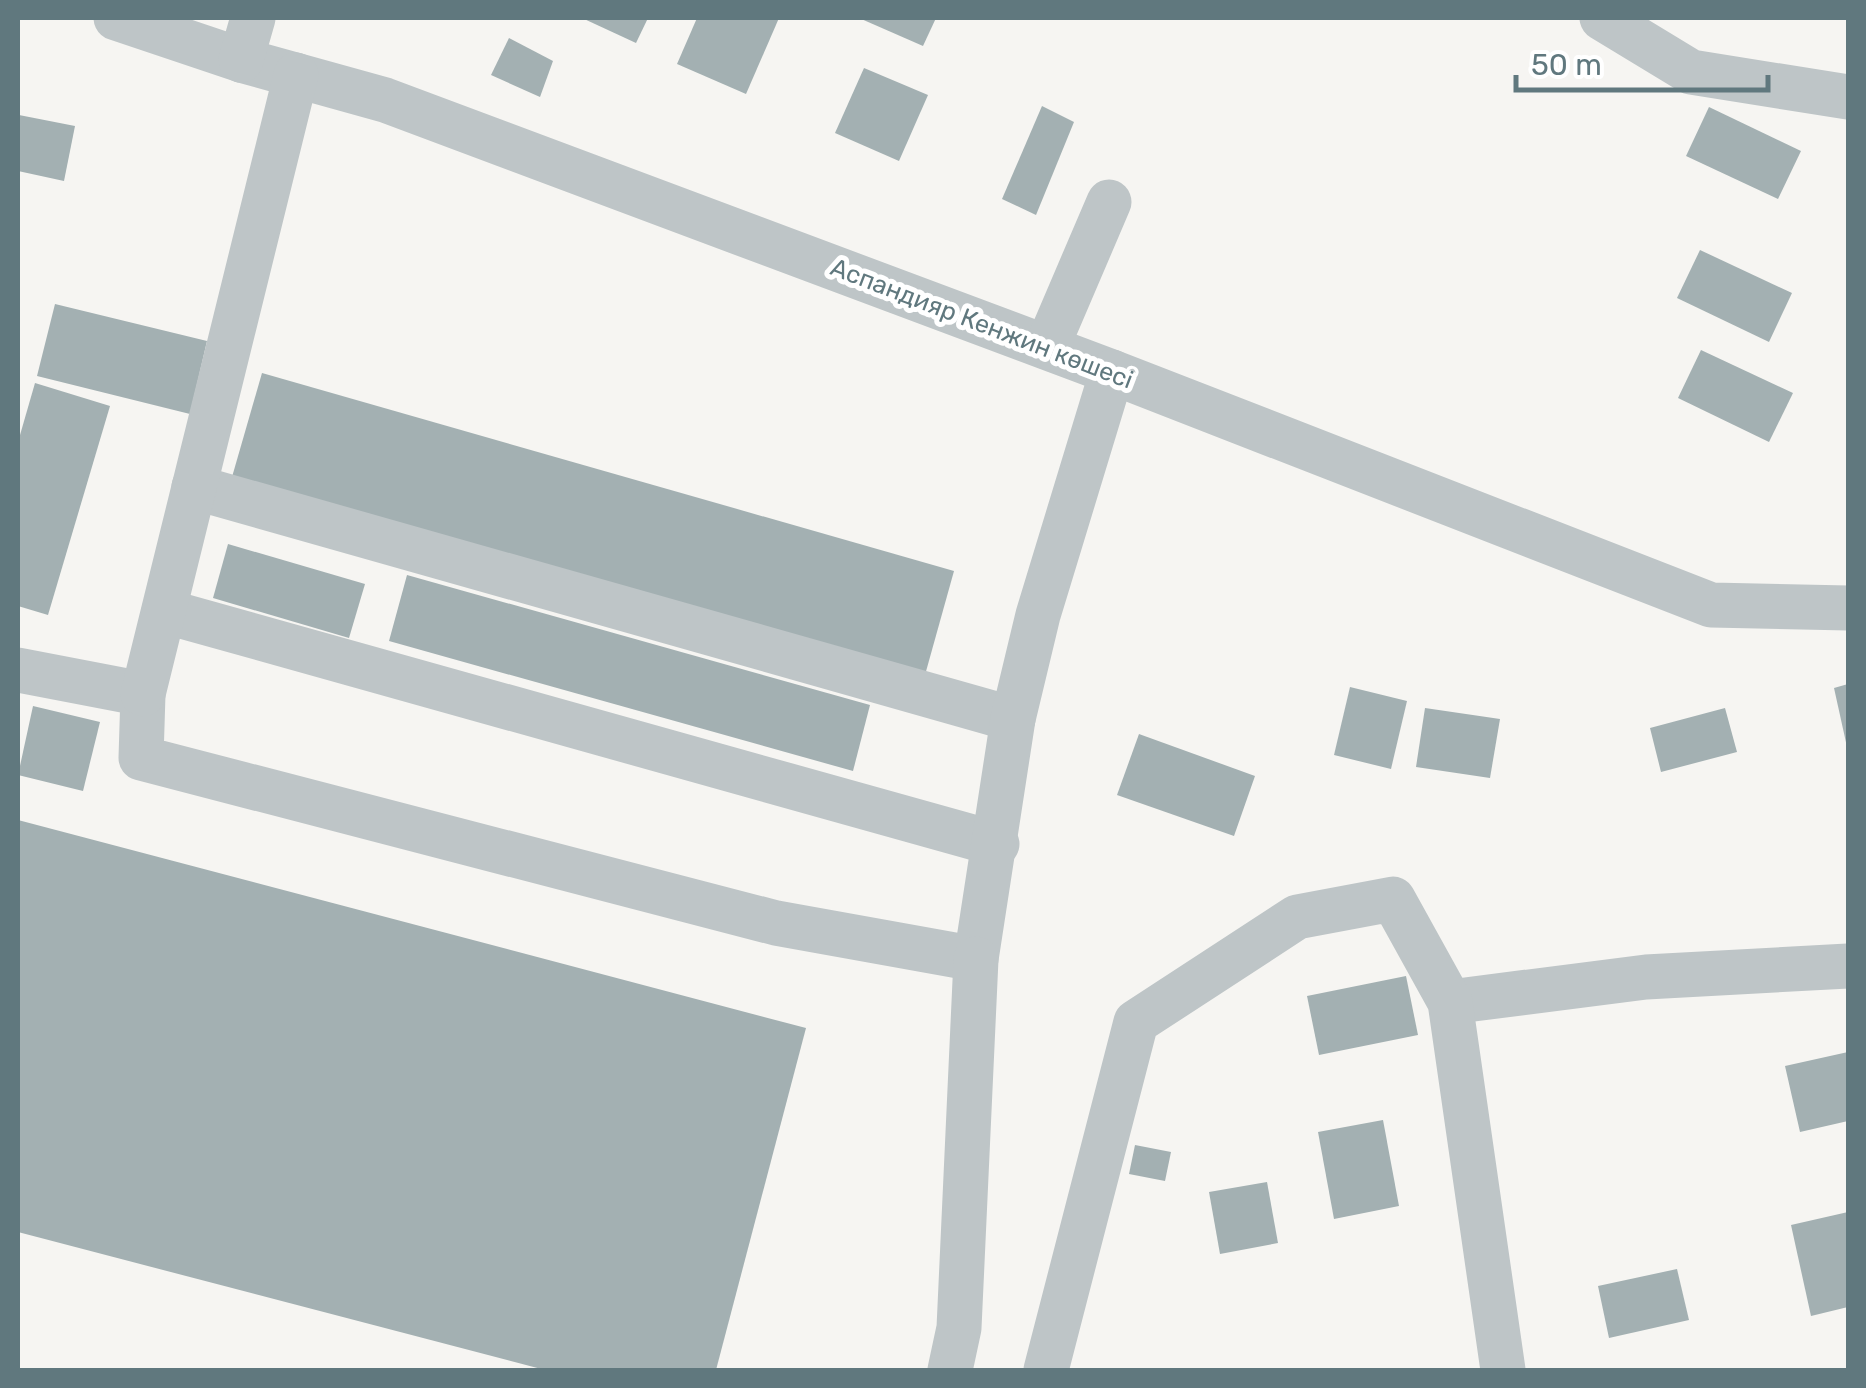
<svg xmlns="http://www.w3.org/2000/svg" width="1866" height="1388" viewBox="0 0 1866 1388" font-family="Rubik,sans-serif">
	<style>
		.building { fill: #a3b0b2 }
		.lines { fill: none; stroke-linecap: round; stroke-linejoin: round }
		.minor { stroke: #bec5c7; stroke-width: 45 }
		.labels { text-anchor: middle; stroke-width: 10; stroke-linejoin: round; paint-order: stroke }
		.street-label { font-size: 25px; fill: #60787e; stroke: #fff }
	</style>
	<rect width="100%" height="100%" fill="#f6f5f2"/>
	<g class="building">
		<path d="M582,18H648L636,43Z"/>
		<path d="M697,18H779L746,94L677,64Z"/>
		<path d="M859,18H936L923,46Z"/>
		<path d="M509,38L553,61L540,97L491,75Z"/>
		<path d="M864,68L928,95L899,161L835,133Z"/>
		<path d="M1042,106L1074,122L1036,215L1002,199Z"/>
		<path d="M1709,107L1801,151L1778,199L1686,156Z"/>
		<path d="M19,115L75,126L64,181L18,171Z"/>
		<path d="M1700,250L1792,293L1769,342L1677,298Z"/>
		<path d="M55,304L207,341L190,414L37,376Z"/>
		<path d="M1701,350L1793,393L1769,442L1678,398Z"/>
		<path d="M262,373L954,571L925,675L232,477Z"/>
		<path d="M35,383L110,406L48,615L18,606V442Z"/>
		<path d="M228,544L365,584L349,638L213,598Z"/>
		<path d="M407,575L870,705L853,771L389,641Z"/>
		<path d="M1848,684V747H1847L1834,688Z"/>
		<path d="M1350,687L1407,701L1391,769L1334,755Z"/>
		<path d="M33,706L100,722L83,791L18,775Z"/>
		<path d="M1425,708L1500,719L1490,778L1416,767Z"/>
		<path d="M1725,708L1737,752L1661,772L1650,728Z"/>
		<path d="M1139,734L1255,776L1234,836L1117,795Z"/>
		<path d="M18,820L806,1028L716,1370H545L18,1232Z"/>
		<path d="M1406,976L1418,1035L1319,1055L1307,996Z"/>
		<path d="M1848,1052V1121L1800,1132L1785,1066Z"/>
		<path d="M1383,1120L1399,1206L1334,1219L1318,1132Z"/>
		<path d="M1135,1145L1171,1152L1165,1181L1129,1174Z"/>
		<path d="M1267,1182L1278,1243L1220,1254L1209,1192Z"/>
		<path d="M1848,1212V1307L1811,1316L1791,1225Z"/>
		<path d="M1677,1269L1689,1320L1609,1338L1598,1286Z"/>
	</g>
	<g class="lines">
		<g class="minor">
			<path d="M116,18L241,60L385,100L1112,372L1711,605L1848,608"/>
			<path d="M1602,18L1691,72L1848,97"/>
			<path d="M241,60L253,18"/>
			<path d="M1047,347L1109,202"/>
			<path d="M194,487L1013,719"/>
			<path d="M164,611L997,844"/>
			<path d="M18,670L143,694L141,758L776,923L976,959L1013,719L1038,615L1112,372"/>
			<path d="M143,694L296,75"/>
			<path d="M1450,1002L1646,977L1848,966"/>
			<path d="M950,1370L959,1328L976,959"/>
			<path d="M1046,1370L1136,1022L1297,917L1393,899L1450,1002L1503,1370"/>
		</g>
	</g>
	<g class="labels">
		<g class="street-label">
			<text transform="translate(982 323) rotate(21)" y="9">Аспандияр Кенжин көшесі</text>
		</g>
	</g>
	<rect width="1866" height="1388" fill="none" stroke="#60787e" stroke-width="40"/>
	<path d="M1516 75v15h252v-15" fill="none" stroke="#60787e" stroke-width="5"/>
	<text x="1531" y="75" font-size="30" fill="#60787e" stroke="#ffffff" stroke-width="8" paint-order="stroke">50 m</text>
</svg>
